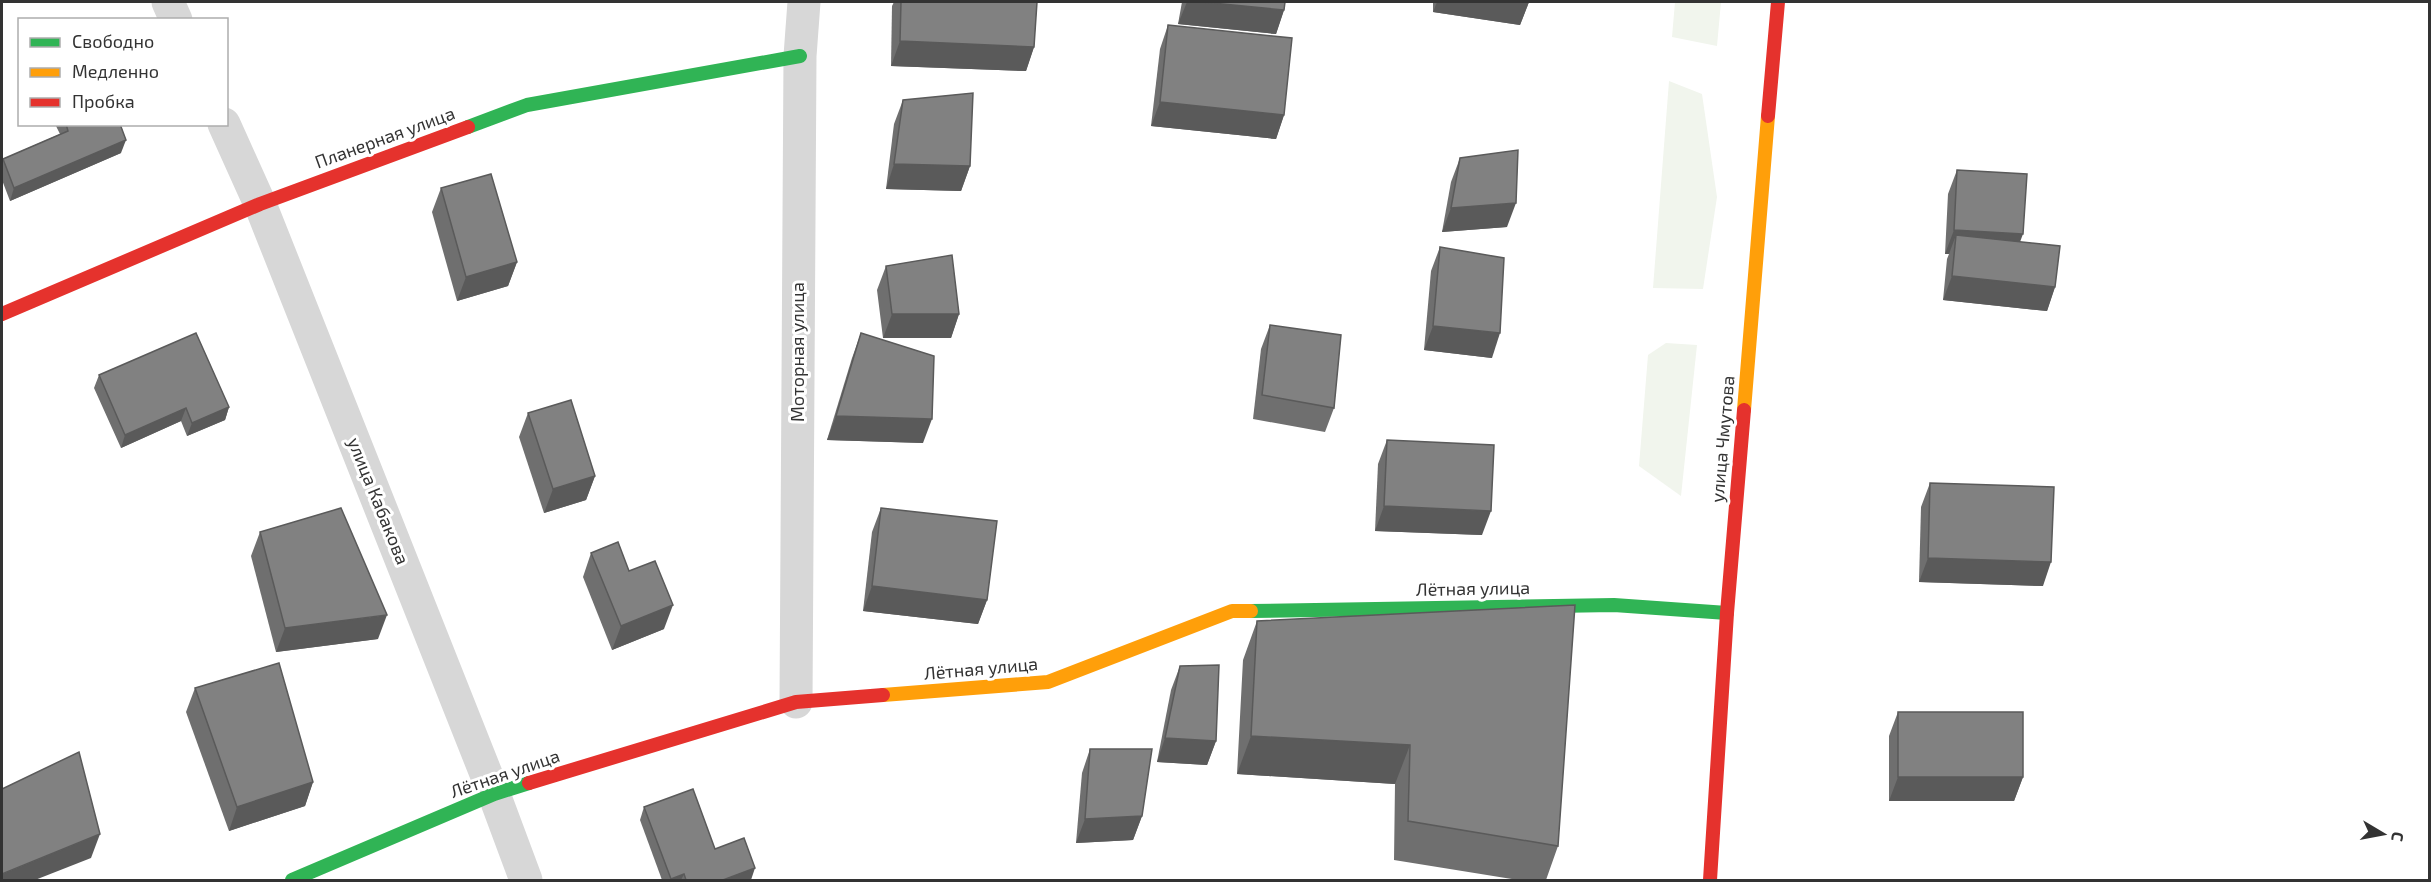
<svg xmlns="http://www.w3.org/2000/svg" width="2431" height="882" viewBox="0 0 2431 882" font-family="'Exo 2',sans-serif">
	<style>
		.green { fill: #f1f5ed }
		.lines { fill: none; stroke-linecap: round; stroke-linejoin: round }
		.street { stroke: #d7d7d7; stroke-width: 33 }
		.fast { stroke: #30b455; stroke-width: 14 }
		.slow { stroke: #ff9f0a; stroke-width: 14 }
		.jam { stroke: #e5322d; stroke-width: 14 }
		.wall { fill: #6f6f6f }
		.shaded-wall { fill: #5a5a5a }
		.building { fill: #818181; stroke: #5a5a5a; stroke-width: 1.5 }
		.labels { text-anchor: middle; stroke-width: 6; stroke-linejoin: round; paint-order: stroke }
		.street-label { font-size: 18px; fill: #333; stroke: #fff }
	</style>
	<rect width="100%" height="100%" fill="#fff"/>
	<g class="green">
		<path d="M1675,2H1721L1717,46L1672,37Z"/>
		<path d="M1669,81L1702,94L1717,197L1703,289L1653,288Z"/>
		<path d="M1666,343L1697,345L1681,496L1639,466L1648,355Z"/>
	</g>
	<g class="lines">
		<g class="street">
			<path d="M168,2L176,20"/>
			<path d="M224,124L260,204L494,794L526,880"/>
			<path d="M796,702L800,56L804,2"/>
		</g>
		<g class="fast">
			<path d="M468,127L527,105L800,56"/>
			<path d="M1251,611L1614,605L1727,613"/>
			<path d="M292,880L494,794L529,783"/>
		</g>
		<g class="slow">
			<path d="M1744,410L1768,116"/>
			<path d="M883,695L1048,682L1232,611H1251"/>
		</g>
		<g class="jam">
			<path d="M1768,116L1778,2"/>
			<path d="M2,314L260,204L468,127"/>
			<path d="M529,783L796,702L883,695"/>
			<path d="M1710,880L1727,613L1744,410"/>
		</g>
	</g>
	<g class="wall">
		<path d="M894,2H1037L1034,47L1026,71L891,66L892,6Z"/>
		<path d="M1182,2H1285L1284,10L1276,34L1178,24Z"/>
		<path d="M1433,2H1529L1520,25L1433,12Z"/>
		<path d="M1168,25L1284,115L1276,139L1151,126L1160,49Z"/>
		<path d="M903,100L970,166L961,191L886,189L894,124Z"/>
		<path d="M55,124H120L121,153L10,201L2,180V162L3,159L60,134Z"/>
		<path d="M1460,158L1507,227L1442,232L1451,182Z"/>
		<path d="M1957,170L2020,242L2055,287L2047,311L1943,300L1947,259L1949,254H1945L1948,194Z"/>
		<path d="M441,188L517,262L508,286L457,301L432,212Z"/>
		<path d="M1440,247L1492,358L1424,350L1431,271Z"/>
		<path d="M886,266L959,314L951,338H883L877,290Z"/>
		<path d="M1270,325L1334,408L1325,432L1253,419L1261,349Z"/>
		<path d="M861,333L923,443L827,440L852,358Z"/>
		<path d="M99,375L229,407L225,420L187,436L181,421L121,448L94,388Z"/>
		<path d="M528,413L595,476L586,500L544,513L519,437Z"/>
		<path d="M1387,440L1482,535L1375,531L1378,464Z"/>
		<path d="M1930,483L2043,586L1919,582L1921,507Z"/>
		<path d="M881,508L987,600L978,624L863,611L872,532Z"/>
		<path d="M260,532L378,639L276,652L251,556Z"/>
		<path d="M591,553L629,571L664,629L612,650L583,577Z"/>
		<path d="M1257,621L1558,846L1546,880H1518L1394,860L1395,784L1237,774L1243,660Z"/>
		<path d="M1180,666L1216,741L1207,765L1157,762L1171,690Z"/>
		<path d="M195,688L313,782L305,806L229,831L186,712Z"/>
		<path d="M1898,712L2023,777L2014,801H1889V736Z"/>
		<path d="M1090,749L1142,816L1133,840L1076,843L1082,773Z"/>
		<path d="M644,807L715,849L751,880H662L640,820Z"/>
	</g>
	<g class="shaded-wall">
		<path d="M1187,2H1202L1284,10L1276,34L1178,24Z"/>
		<path d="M1437,2H1529L1520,25L1433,12Z"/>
		<path d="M900,41L1034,47L1026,71L891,66Z"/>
		<path d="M1160,102L1284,115L1276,139L1151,126Z"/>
		<path d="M126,140L121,153L10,201L14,188Z"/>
		<path d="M894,164L970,166L961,191L886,189Z"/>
		<path d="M1516,203L1507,227L1442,232L1451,208Z"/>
		<path d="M1954,230L2023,234L2014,258L1956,235L1949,254H1945Z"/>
		<path d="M517,262L508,286L457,301L466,277Z"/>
		<path d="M1952,276L2055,287L2047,311L1943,300Z"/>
		<path d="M892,314H959L951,338H883Z"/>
		<path d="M1433,326L1500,333L1492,358L1424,350Z"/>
		<path d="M229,407L225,420L187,436L192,423Z"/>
		<path d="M186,408L181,421L121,448L125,435Z"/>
		<path d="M836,416L932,419L923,443L827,440Z"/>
		<path d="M595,476L586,500L544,513L553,489Z"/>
		<path d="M1384,506L1491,511L1482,535L1375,531Z"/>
		<path d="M1928,558L2051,562L2043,586L1919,582Z"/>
		<path d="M872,586L987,600L978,624L863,611Z"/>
		<path d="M673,605L664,629L612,650L621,626Z"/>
		<path d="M387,615L378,639L276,652L285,628Z"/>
		<path d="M1251,736L1410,745L1395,784L1237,774Z"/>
		<path d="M1165,738L1216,741L1207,765L1157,762Z"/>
		<path d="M1898,777H2023L2014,801H1889Z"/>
		<path d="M313,782L305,806L229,831L237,807Z"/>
		<path d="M1142,816L1133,840L1076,843L1085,819Z"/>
		<path d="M100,834L91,858L35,880H2V874Z"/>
		<path d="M755,868L751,880H723Z"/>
		<path d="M684,874L681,880H670L671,879Z"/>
	</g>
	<g class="building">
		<path d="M901,2H1037L1034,47L900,41Z"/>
		<path d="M1202,2H1285L1284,10Z"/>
		<path d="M1168,25L1292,38L1284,115L1160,102Z"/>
		<path d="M973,93L970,166L894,164L903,100Z"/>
		<path d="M66,124H120L126,140L14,188L3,159L68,131Z"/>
		<path d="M1518,150L1516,203L1451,208L1460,158Z"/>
		<path d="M1957,170L2027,174L2023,234L1954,230Z"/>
		<path d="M491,174L517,262L466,277L441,188Z"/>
		<path d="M1956,235L2060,246L2055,287L1952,276Z"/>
		<path d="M1440,247L1504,258L1500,333L1433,326Z"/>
		<path d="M952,255L959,314H892L886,266Z"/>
		<path d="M1270,325L1341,335L1334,408L1262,395Z"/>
		<path d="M196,333L229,407L192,423L186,408L125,435L99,375Z"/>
		<path d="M861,333L934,356L932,419L836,416Z"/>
		<path d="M571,400L595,476L553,489L528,413Z"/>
		<path d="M1387,440L1494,445L1491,511L1384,506Z"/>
		<path d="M1930,483L2054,487L2051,562L1928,558Z"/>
		<path d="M341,508L387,615L285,628L260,532Z"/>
		<path d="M881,508L997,521L987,600L872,586Z"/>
		<path d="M618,542L629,571L655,561L673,605L621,626L591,553Z"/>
		<path d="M1575,605L1558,846L1408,821L1410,745L1251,736L1257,621Z"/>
		<path d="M279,663L313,782L237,807L195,688Z"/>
		<path d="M1219,665L1216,741L1165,738L1180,666Z"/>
		<rect x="1898" y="712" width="125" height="65"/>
		<path d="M1090,749H1152L1142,816L1085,819Z"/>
		<path d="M79,752L100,834L2,874V789Z"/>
		<path d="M693,789L715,849L744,838L755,868L723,880H686L684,874L671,879L644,807Z"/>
	</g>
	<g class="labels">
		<g class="street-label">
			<text transform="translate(385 138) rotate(-20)" y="6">Планерная улица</text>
			<text transform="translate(798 352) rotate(-90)" y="6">Моторная улица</text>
			<text transform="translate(1723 439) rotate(-85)" y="6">улица Чмутова</text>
			<text transform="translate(378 501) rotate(68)" y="6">улица Кабакова</text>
			<text transform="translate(1473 589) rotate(-1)" y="6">Лётная улица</text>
			<text transform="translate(981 669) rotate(-5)" y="6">Лётная улица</text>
			<text transform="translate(505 774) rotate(-19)" y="6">Лётная улица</text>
		</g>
	</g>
	<rect width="2431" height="882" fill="none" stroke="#333333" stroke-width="6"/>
	<rect x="18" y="18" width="210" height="108" fill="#ffffff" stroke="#adadad" stroke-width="1.5"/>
	<rect x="30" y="38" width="30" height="9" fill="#30b455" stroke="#adadad" stroke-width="1.5"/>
	<text x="72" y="48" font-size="18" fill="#333333">Свободно</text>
	<rect x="30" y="68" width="30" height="9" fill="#ff9f0a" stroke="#adadad" stroke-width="1.5"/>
	<text x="72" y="78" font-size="18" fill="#333333">Медленно</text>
	<rect x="30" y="98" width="30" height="9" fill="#e5322d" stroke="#adadad" stroke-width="1.5"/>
	<text x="72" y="108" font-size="18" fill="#333333">Пробка</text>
	<g transform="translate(2383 834) rotate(100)" stroke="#ffffff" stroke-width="4.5" paint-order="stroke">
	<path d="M0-4.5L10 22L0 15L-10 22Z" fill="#333333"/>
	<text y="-9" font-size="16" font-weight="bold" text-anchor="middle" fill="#333333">С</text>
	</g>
</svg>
